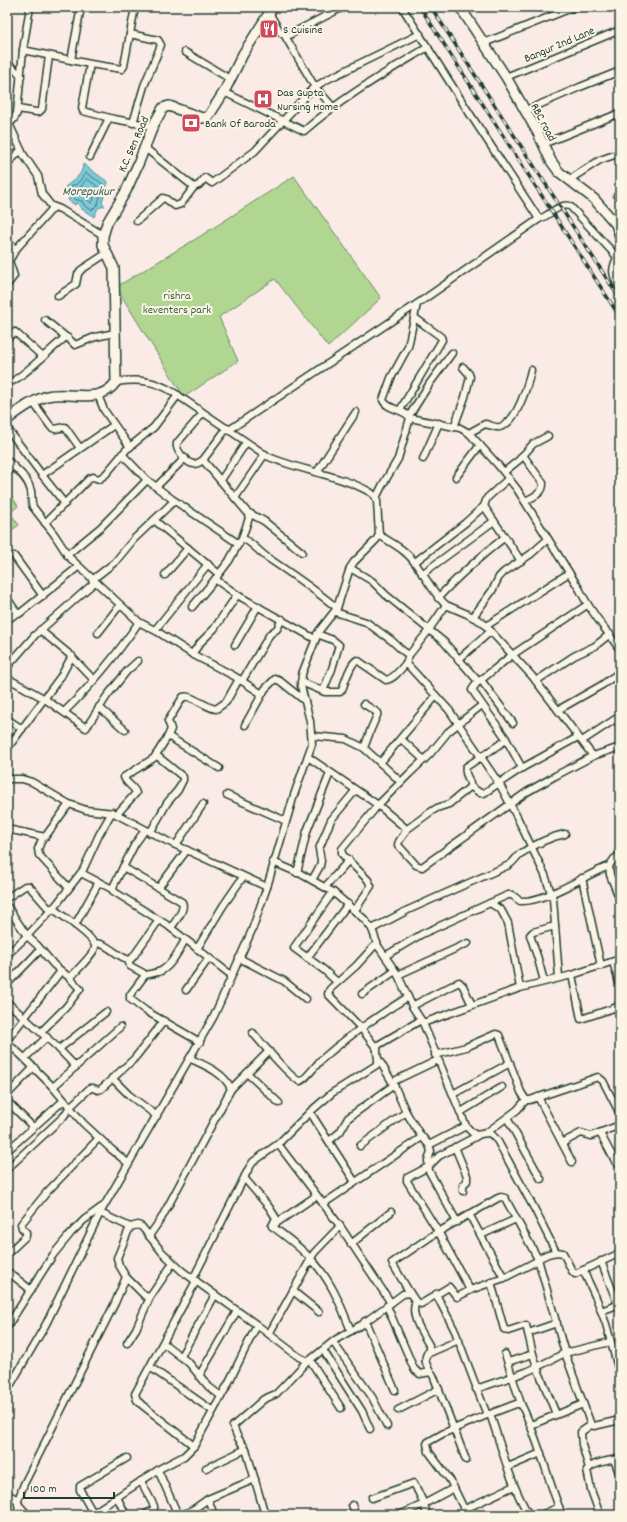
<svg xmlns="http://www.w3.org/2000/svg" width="627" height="1522" viewBox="0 0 627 1522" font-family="Dekko,sans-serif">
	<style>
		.green { fill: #b1d692; stroke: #688a63 }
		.water { fill: #7bc9d8; stroke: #569196 }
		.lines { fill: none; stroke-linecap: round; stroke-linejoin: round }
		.shore { stroke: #447576; stroke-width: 1 }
		.street-casing { stroke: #1f3d34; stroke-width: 9 }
		.secondary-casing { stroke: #1f3d34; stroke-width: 12 }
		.street { stroke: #fcf5e5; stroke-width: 6 }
		.secondary { stroke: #fcf5e5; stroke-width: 9 }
		.rail-casing { stroke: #1f3d34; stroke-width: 3.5 }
		.rail { stroke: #fcf5e5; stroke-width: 2; stroke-dasharray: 6; stroke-linecap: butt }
		.labels { text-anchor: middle; stroke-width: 4; stroke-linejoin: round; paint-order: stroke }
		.poi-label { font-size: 12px; fill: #1f3d34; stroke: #fcf5e5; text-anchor: start }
		.street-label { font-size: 12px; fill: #1f3d34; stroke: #fcf5e5 }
		.park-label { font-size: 12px; fill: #3c5c47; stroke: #fcf5e5 }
		.water-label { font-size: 13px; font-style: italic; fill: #315955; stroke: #fcf5e5 }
	</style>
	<rect width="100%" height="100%" fill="#faebe6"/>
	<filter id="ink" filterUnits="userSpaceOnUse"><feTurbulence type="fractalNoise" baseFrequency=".025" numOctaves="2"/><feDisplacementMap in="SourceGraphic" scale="8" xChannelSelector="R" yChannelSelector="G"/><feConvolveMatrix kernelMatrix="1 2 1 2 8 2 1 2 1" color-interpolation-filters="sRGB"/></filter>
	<g filter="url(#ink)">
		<g class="green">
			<path d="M294,176L381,298L328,347L275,279L219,317L238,361L184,397L116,287L199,237Z"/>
			<path d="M7,489L18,506L10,513L19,525L8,533Z"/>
		</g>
		<path class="water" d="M83,164L108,182L102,203L105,206L98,208L94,217L80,208V205L77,203L75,205L68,200L70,195L62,190C69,182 83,177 83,164Z"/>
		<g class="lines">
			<g class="shore">
				<path d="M86,173L103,184L98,204L92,210L85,206L82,201L74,199L73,193L69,189L71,186L77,184Z"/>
				<path d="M87,179L97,186L93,201L91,203L85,197L79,194L78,191Z"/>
			</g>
			<defs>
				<g id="street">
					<path d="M402,7L470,114L539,219"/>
					<path d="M7,9L8,7"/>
					<path d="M269,13L281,33L287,36L343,7"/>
					<path d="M130,34L158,40L161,45L144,86L133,123"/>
					<path d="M285,36L315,87L333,107"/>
					<path d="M484,43L574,7"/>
					<path d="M23,50L90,64L122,69L124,66L135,7"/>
					<path d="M185,52L230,79"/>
					<path d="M71,60L81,7"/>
					<path d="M7,62L21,76"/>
					<path d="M90,64L82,108L83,111L114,119L153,126"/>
					<path d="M506,77L620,30"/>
					<path d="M224,92L304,131C341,98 385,73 428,47"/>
					<path d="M18,109L36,112H39L42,109L49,56"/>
					<path d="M525,111L580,87L620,71"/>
					<path d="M7,119L23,154L38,176L42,194L53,208L16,249L9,261L14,276L7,285"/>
					<path d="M8,125L14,119L17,113L23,50L30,7"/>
					<path d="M543,144L620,113"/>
					<path d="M145,148L194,187L199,185L205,178L212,183L255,151L313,88L328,79L420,34"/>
					<path d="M90,157L109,118"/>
					<path d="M7,164L21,150"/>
					<path d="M569,180L600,160L620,153"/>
					<path d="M617,196H620"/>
					<path d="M52,206L60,209L103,235"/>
					<path d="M137,221L163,198L166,199L175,206L181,204L194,187"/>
					<path d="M7,242L16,249"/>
					<path d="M58,296L76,284L78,274L81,270L107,253"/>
					<path d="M45,320L66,337"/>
					<path d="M7,338L15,332L43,357"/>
					<path d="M7,383C16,384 55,345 66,337L68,338L75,345L95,337L115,333"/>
					<path d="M98,395L104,410L130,447"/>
					<path d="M33,402L51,427L55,429L65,427L80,448"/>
					<path d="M400,410L442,340L441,337L437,334L415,318"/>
					<path d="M409,416L430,383L452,353"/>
					<path d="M410,418L460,428L469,433L498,465L517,489L580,590C590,612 607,630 620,650"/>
					<path d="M454,427L465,397L470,377L469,374L463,367"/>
					<path d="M7,428L42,475L65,504"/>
					<path d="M227,428L203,460L247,512L249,518L242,538C253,543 258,551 268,558C292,574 315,590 337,608"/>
					<path d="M229,430L417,304L539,219C550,216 558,203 570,206L620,260"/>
					<path d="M469,433L485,424C490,425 496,428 500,427C517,423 528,384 531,370"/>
					<path d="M122,454L147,480L172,499L239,544"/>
					<path d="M523,455L543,483C544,493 533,497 525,501"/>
					<path d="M423,459L439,423"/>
					<path d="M7,460C15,468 27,477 30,488C33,494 30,500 33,507L54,534L69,557L139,622L158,632L192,654L234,676L262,694"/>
					<path d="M203,460C200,462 198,464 194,464C187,464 175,450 177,443L203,413"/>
					<path d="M7,472L13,466"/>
					<path d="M317,472L356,412"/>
					<path d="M504,472L519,460L533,444L548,436"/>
					<path d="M42,475L114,425"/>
					<path d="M456,477L480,445"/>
					<path d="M509,478L487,498L484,506L521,561"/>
					<path d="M221,480L246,443"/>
					<path d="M156,487L185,458"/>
					<path d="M235,498L265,454"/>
					<path d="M376,498L382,486L398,459L410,418C405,409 387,410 383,400L391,378L408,347L417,304"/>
					<path d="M247,512L264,521L302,552"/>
					<path d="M154,520L219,574L229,561L240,541"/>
					<path d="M45,523L90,478L93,477L99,479L106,474L126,450L154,427L178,395"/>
					<path d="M379,535C392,543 406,550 415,563C426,577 433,593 446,605L426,634L409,655L406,663L449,710L500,785L517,817L545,875L553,899L559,977"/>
					<path d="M67,555L101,527L147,480"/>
					<path d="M14,556L43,596"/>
					<path d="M415,562L465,523L484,506"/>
					<path d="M350,568L372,581L386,595L444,642L477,680L476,684L472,690L505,737L522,768"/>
					<path d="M422,574L494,521"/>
					<path d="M165,575L188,548"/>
					<path d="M215,579L239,596L315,639"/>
					<path d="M92,580L115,562L134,539L174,501"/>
					<path d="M7,598L17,613L19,614L78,567"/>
					<path d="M438,598C459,575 481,556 505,537"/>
					<path d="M446,605L467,614L482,622L532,676L593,756L620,747"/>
					<path d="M192,607L217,577"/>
					<path d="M335,612L366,622L391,640L403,651L409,655"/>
					<path d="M473,617L492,591L499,577L504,572L531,554L548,539"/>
					<path d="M7,620L17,613"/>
					<path d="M486,626L569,573"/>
					<path d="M40,630L69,654L94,680"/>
					<path d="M155,630L208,564"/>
					<path d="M98,633L120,605"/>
					<path d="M317,634L333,640L339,645L332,669L323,691"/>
					<path d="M235,645L258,606"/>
					<path d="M192,654L201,642L214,629L237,595"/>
					<path d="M458,660L491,631"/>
					<path d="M7,667L35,635L95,582"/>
					<path d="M7,678L45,699L86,728L107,696L127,671L138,661"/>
					<path d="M481,680L513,723"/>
					<path d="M242,681L270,634L277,629L282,619"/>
					<path d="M536,681L574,656L595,646L610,634"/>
					<path d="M301,682L325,692H340L342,690C345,682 350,664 357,660L386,680C394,679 401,669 406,663"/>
					<path d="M476,684L512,655L587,605"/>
					<path d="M364,704L378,713L371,729L364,748L401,782"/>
					<path d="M99,707L125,730"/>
					<path d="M558,710L602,685L620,672"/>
					<path d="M64,712C92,685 117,654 139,622"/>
					<path d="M7,719L22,729"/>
					<path d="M245,725L265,689L275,679L280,681L305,701"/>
					<path d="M168,736L171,729L168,721L183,697C191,694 206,708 216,709L226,702L239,679"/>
					<path d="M313,736L346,739L364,748"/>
					<path d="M401,739L424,760"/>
					<path d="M582,741L620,716"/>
					<path d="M7,749L61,676L72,656"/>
					<path d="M308,757L378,805L403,826L406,829C406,835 398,839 398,845L416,865L422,867L527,792L555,776L593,756"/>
					<path d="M380,763L436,696"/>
					<path d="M7,779H22L32,782L69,804L86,810L114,813L167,841L267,887"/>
					<path d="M470,786L480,793H484L522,768L578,737"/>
					<path d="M227,795L286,821"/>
					<path d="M117,814L136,793C134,786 126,784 124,777L154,758L168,736L219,768"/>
					<path d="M7,829L45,837L69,804"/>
					<path d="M145,830L135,844L114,885L113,891L167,925L231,975"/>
					<path d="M406,830L429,813L437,808L449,804L470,787C472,780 463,775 466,767L506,740"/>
					<path d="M150,833L167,803L178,790L183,780V777L156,755"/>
					<path d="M43,837L38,849L39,855L69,888"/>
					<path d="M176,845L203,804"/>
					<path d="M620,855L614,859L609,866L610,875L620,900"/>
					<path d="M273,862L301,874L333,892L364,919L372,929L378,946L398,975L412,1006L423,1023L520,988L572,975L620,959"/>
					<path d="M123,867L182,902C186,910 175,921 171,928"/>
					<path d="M81,873L112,889"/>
					<path d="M297,873L307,831L330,773"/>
					<path d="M582,878L601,966"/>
					<path d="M312,880L320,866L321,861L319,849L331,820L355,791"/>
					<path d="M159,887L187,850"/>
					<path d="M325,887L349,860"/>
					<path d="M333,892L295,946L294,948L324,970L337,982"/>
					<path d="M7,898L25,886H29L50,910"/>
					<path d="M490,903L508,895H512L520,901C544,903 585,875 609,866"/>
					<path d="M7,906L27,936L37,945L54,965L70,978L80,989L66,1007L41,1032"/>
					<path d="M52,908C60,914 96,938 95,947C95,953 74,973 70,978"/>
					<path d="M355,910L371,886L368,880L342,854V849L378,805L409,774L430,754L448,732L482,705"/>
					<path d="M75,925L99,882"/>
					<path d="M372,929L408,910L509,865C514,862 516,857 520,854C534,845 549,837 565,834"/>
					<path d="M94,943C109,943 116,957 130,960L133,957L159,920"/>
					<path d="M197,949L223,906L243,877"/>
					<path d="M7,955L27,936L56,905L83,870L99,835L112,812"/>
					<path d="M385,956L422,934L490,903L501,910L508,923L520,988"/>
					<path d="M239,958L284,981L306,999"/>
					<path d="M307,958L348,904"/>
					<path d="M128,960L130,966L143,973L145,975L130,995V999L146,1011L200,1042"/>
					<path d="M613,962L620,986"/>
					<path d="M145,975C150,974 156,973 161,971C172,965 179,950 185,940"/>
					<path d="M398,975L468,943"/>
					<path d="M572,975L581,1019L620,1006"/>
					<path d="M544,981L538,959L530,935L533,932L555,926"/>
					<path d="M7,984L40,950"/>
					<path d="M186,990L209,958"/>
					<path d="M362,994L395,971"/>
					<path d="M7,1002L57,1047L76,1067"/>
					<path d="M619,1004L617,1007L620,1016"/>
					<path d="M412,1006L459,982L463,986L472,1005"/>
					<path d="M423,1023L466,1126C478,1140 476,1133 490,1133L497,1140L534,1208L556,1252"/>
					<path d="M253,1033C259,1040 293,1081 300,1081C304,1081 317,1064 321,1060C348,1036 377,1016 408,997"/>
					<path d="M7,1040L61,971"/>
					<path d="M7,1043L21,1055L53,1087L83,1123L111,1149L129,1164"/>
					<path d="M59,1049L106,1012"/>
					<path d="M377,1049L361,1028L328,994L330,989L356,966L377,943"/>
					<path d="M435,1055L466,1047L496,1034L499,1035L521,1092L526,1100H530L598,1077L603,1081L620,1114"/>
					<path d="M25,1058L47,1037"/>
					<path d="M379,1060L394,1085L406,1112L419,1133L429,1145L431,1151L428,1161L429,1171L457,1222"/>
					<path d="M247,1073L279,1103"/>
					<path d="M112,1078L129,1095L157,1116"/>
					<path d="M392,1082L438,1060"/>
					<path d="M53,1087L120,1027"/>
					<path d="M231,1089L269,1051"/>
					<path d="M453,1094L510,1063"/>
					<path d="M7,1095L34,1067"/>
					<path d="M538,1097L572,1162"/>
					<path d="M7,1101L33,1127"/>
					<path d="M310,1112L355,1182"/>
					<path d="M461,1112L502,1087"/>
					<path d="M507,1118L541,1179"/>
					<path d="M486,1133L517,1110L526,1100"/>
					<path d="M600,1133L616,1163H620"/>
					<path d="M329,1141L340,1132L348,1118L394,1085"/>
					<path d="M562,1143L581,1133L591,1136L620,1125"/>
					<path d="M278,1144L340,1226L391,1303"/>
					<path d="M429,1145L466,1126"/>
					<path d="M360,1146L406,1112"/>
					<path d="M455,1147L467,1176V1181L463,1185V1191"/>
					<path d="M7,1151L63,1101"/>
					<path d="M7,1169L64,1116L69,1108L90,1088H93L98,1090L101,1089L134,1059L164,1021"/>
					<path d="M245,1176V1179L269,1207L276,1218L272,1226L316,1196"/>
					<path d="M323,1204L422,1137"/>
					<path d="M100,1213L130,1227L138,1225L142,1227L162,1252L182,1271L257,1325L299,1357L307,1361L310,1360L335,1340L361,1325L403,1294L410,1293L416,1302L421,1304L449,1287L457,1297L473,1289L504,1278L535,1262C541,1256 554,1250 563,1253L572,1271L575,1274L620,1253"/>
					<path d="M469,1214L504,1278"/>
					<path d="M272,1226C285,1236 299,1246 310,1258C330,1278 341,1305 351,1331"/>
					<path d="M481,1235L516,1219"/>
					<path d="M149,1236L161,1219L231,1089C225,1073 204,1065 191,1059"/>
					<path d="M351,1244L391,1212"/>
					<path d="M7,1254L26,1236V1232L22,1228L21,1224L47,1192L98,1139"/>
					<path d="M601,1261L618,1305"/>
					<path d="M583,1270L597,1300L606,1324L620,1375"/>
					<path d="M7,1271L31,1290"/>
					<path d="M126,1277L145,1296L150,1297L173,1263"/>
					<path d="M193,1279L249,1168L253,1162L278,1144L310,1112L332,1093L378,1064C379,1057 375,1052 378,1045L421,1020"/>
					<path d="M470,1290L439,1233L407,1181V1178L428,1167L439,1156L477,1136"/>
					<path d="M293,1291L319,1312"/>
					<path d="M410,1293L392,1263L433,1235L498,1198L501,1197L505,1198L538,1259L565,1353L591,1425L594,1426L620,1420"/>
					<path d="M436,1294L455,1331L487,1415L516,1404H521C539,1440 547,1478 562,1515"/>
					<path d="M416,1302C409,1315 423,1334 429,1345V1350C423,1360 425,1361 430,1372"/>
					<path d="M387,1306L414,1369L420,1374L430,1372L433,1375L466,1460"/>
					<path d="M601,1311L620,1304"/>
					<path d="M365,1321L395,1390"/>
					<path d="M7,1327L53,1255L71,1233L84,1220L102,1207"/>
					<path d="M528,1333L557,1323"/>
					<path d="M269,1334L314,1253L340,1226"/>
					<path d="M333,1342L372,1397L387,1426"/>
					<path d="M127,1343L136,1329L150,1297"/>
					<path d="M163,1343L189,1363L209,1387L221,1396"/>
					<path d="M323,1350L362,1411L370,1429"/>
					<path d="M427,1354L459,1340"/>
					<path d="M505,1354L521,1404"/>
					<path d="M181,1356L215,1295"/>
					<path d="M310,1360L341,1408"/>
					<path d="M508,1362L533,1354"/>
					<path d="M150,1367L213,1411"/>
					<path d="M199,1376L237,1311"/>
					<path d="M476,1389L526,1372L537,1367L533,1354L526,1325L508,1331L504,1329L491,1282"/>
					<path d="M7,1391L46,1324L100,1213L214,1016L252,930L267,887L294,795L312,744L310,721L301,686L302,674L319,631L337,608L350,568L354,562L376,540L379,535L377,501L375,496L370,492C338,474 300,471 267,456L173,392C154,380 138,379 116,382"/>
					<path d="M398,1410L439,1389"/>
					<path d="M490,1414C502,1448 510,1484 529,1515"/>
					<path d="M556,1414L537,1367L565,1353L610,1342"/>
					<path d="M531,1425L583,1404"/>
					<path d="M194,1446L142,1405L137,1400L135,1394L196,1281"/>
					<path d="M614,1460L620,1475"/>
					<path d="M508,1467L541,1453"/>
					<path d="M206,1468L246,1449"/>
					<path d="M589,1468L582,1445L581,1432L591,1425"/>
					<path d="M158,1470L178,1515"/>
					<path d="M141,1481L154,1506V1509L144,1515"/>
					<path d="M7,1494L18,1500"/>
					<path d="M117,1497L126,1515"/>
					<path d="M372,1498L414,1483L424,1504L399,1515"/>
					<path d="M208,1499L214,1515"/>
					<path d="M18,1504L28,1515"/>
					<path d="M352,1505L356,1515"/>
					<path d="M465,1509L514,1486"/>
					<path d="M93,1513L80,1490V1486L127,1458"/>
					<path d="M19,1515L18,1500L24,1484L115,1303L126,1277L119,1265L117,1258L130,1227"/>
					<path d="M90,1515L161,1468L184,1456L194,1446L228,1384L257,1325"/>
					<path d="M183,1515L194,1509L208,1499L255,1479"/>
					<path d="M255,1515L265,1512"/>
					<path d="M265,1515L246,1449L238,1438L233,1426L264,1399L276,1394L297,1372L307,1361"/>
					<path d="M427,1515L424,1504L454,1488"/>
					<path d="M467,1515L450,1480L429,1452L427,1444L428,1442L444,1433L487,1415"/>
					<path d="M541,1515L559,1507"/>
					<path d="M600,1515L591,1490L587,1470C593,1462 610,1461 620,1458"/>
				</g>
				<g id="secondary">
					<path d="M460,7L506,77L538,133L551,161L559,172L594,199L616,224L620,236"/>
					<path d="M620,253C615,268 611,270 620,286"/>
					<path d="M7,420C19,410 32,401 47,396C71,390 99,406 116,382L114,268L103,245V236L107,223L126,191L139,162L153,126L163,108L169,106L202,118L208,117L224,92L243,54L273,7"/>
				</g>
			</defs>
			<use href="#street" class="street-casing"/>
			<use href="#secondary" class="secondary-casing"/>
			<use href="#street" class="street"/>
			<use href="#secondary" class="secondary"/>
			<defs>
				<g id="rail">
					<path d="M420,7L620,317"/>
					<path d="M431,7L620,299"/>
				</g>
			</defs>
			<use href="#rail" class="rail-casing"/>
			<use href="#rail" class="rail"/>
		</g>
	</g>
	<defs>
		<symbol id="restaurant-square" viewBox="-11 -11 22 22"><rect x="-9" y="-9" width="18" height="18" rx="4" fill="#d1495b" stroke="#fcf5e5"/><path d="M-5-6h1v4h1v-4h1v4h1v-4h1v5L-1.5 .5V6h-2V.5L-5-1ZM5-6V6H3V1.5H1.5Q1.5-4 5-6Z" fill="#fff"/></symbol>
		<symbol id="hospital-square" viewBox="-11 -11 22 22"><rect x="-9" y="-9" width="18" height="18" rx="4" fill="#d1495b" stroke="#fcf5e5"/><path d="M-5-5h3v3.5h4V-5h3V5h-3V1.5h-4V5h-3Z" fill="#fff"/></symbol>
		<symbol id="bank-square" viewBox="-11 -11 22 22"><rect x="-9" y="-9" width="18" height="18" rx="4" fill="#d1495b" stroke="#fcf5e5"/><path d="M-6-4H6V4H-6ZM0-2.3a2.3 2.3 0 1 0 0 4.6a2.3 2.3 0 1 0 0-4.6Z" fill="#fff"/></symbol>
	</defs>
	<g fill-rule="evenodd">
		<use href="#restaurant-square" x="258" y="18" width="22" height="22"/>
		<use href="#hospital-square" x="252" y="88" width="22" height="22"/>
		<use href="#bank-square" x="180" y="112" width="22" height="22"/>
	</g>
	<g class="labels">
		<g class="poi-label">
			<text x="283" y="33">S Cuisine</text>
			<text x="277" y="96">Das Gupta<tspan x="277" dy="14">Nursing Home</tspan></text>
			<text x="205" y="127">Bank Of Baroda</text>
		</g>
		<g class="street-label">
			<text transform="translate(559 44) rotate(-23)" y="4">Bangur 2nd Lane</text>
			<text transform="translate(544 122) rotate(62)" y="4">RBC road</text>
			<text transform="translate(133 144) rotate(-66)" y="4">K.C. Sen Road</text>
		</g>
		<g class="park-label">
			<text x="177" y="299">rishra<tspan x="177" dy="14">keventers park</tspan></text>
		</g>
		<g class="water-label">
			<text x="88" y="195">Morepukur</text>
		</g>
	</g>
	<rect width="627" height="1522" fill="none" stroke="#fcf5e5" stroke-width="24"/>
	<rect x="12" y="12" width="603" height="1498" fill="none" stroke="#1f3d34" stroke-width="1.5" filter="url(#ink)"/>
	<path d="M24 1492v6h90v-6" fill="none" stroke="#1f3d34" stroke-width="2"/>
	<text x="30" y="1492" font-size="12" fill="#1f3d34" stroke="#fcf5e5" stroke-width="3" paint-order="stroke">100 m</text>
</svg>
